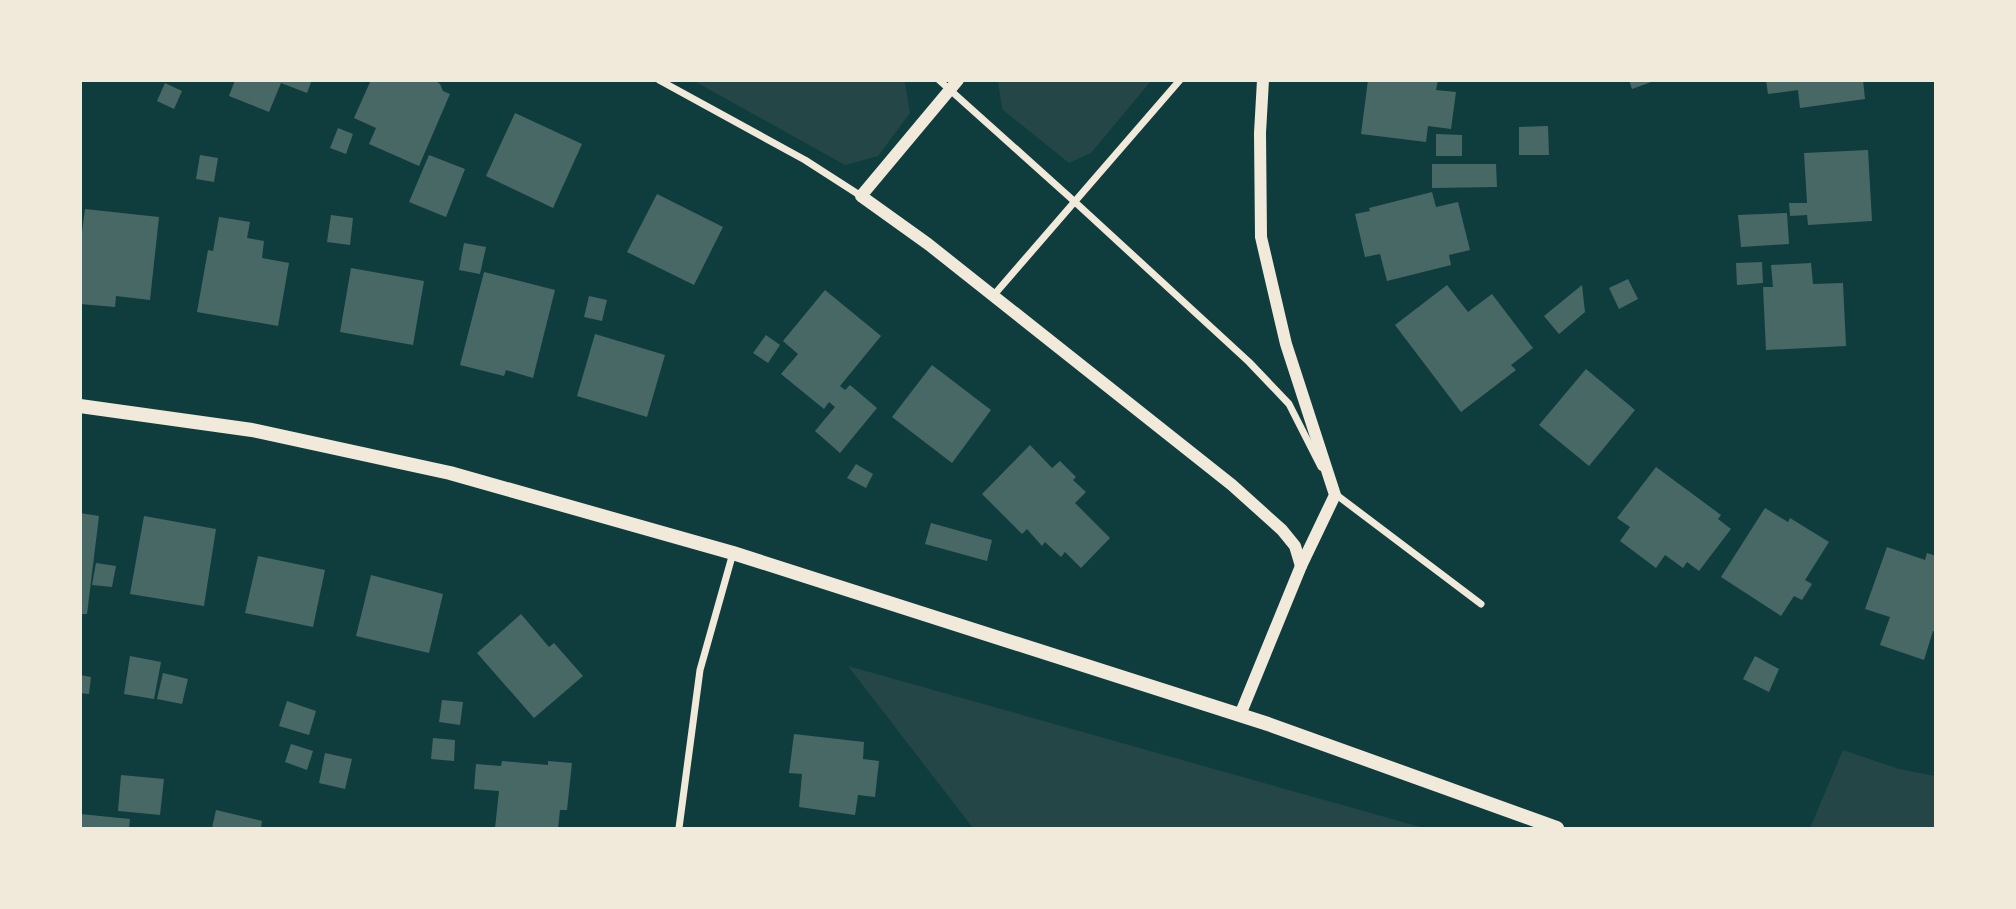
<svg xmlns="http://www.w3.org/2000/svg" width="2016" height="909" viewBox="0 0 2016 909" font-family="'Fira Sans',sans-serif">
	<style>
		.green { fill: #244646 }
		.building { fill: #486865 }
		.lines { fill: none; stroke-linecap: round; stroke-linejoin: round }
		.minor { stroke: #f1e9da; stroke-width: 7 }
		.tertiary { stroke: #f1e9da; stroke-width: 12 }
		.secondary { stroke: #f1e9da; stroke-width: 14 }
	</style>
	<rect width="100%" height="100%" fill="#0f3d3e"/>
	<g class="green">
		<path d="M694,81H902L905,83L910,113L878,156L845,165Z"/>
		<path d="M998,81V80L1151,81L1091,153L1069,163L1002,109Z"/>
		<path d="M848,666L1424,828H973Z"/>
		<path d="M1843,750L1899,769L1935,776V828H1810Z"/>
	</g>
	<g class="building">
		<path d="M235,80H312L307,93L281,83L269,112L229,96Z"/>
		<path d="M371,80H425V82L434,80L440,84L443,91L450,94L419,166L369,144L376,128L354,118Z"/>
		<path d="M1368,80H1438L1436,90L1456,92L1451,129L1428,126L1426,142L1361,134Z"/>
		<path d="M1629,80H1654V81L1632,89Z"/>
		<path d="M1766,80H1863L1865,99L1800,108L1798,90L1768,94Z"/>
		<path d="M165,83L182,91L174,109L157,101Z"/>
		<path d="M515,113L582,144L553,208L486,176Z"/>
		<path d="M1548,126L1549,155H1519V127Z"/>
		<path d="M338,128L353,134L346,154L330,148Z"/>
		<path d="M1436,134L1462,135V156H1436Z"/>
		<path d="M1868,150L1872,221L1808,225L1807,215L1790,216L1789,203H1807L1804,153Z"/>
		<path d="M200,155L218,158L214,182L196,179Z"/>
		<path d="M429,155L465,169L446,217L409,202Z"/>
		<path d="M1432,164H1496L1497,187L1432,188Z"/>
		<path d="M1432,192L1436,207L1458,202L1470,250L1449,255L1451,265L1387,281L1380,254L1365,257L1355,214L1370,211L1369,208Z"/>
		<path d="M657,194L723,227L694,285L627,252Z"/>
		<path d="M85,209L159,217L150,300L116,296L115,307L80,304V232H82Z"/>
		<path d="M1787,213L1789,244L1741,247L1738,215Z"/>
		<path d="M331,215L353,218L350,245L327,242Z"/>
		<path d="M219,217L250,222L247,238L264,241L262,258L289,263L278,326L197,312L208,250L213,251Z"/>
		<path d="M464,243L486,247L480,274L459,270Z"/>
		<path d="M1762,262L1763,283L1737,285L1736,263Z"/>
		<path d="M1811,263L1813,284L1843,283L1846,346L1766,350L1763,287H1773L1771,265Z"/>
		<path d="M351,268L424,281L413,345L340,332Z"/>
		<path d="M484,272L555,290L533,378L506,370L504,376L460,365Z"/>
		<path d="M1628,279L1638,299L1619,309L1609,288Z"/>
		<path d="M1447,285L1468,312L1492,294L1533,348L1511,365L1516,370L1461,412L1395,325Z"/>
		<path d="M1582,285L1585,312L1559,334L1544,316Z"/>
		<path d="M825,290L881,336L840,386L845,390L850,385L877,408L840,453L815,431L835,407L829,402L824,409L781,374L798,354L783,341Z"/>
		<path d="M589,296L607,300L602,321L584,317Z"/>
		<path d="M595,334L665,355L647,417L577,396Z"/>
		<path d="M766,335L780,345L768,363L753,353Z"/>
		<path d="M932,365L991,410L952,463L892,417Z"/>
		<path d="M1586,369L1635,410L1589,466L1539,425Z"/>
		<path d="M1030,445L1052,468L1060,461L1076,477L1073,480L1086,492L1075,503L1110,538L1081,568L1065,552L1061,557L1045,542L1042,546L1027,529L1022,534L982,494Z"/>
		<path d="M856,464L873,474L866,488L847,478Z"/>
		<path d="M1656,467L1721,515L1718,519L1731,529L1699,571L1687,562L1683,568L1665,555L1656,568L1620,541L1630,527L1617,518Z"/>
		<path d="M1765,508L1788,522L1790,518L1829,542L1805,580L1812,584L1802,600L1794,596L1781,616L1721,577Z"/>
		<path d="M80,513L99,516L87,614H80Z"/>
		<path d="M144,516L216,529L204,606L130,594Z"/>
		<path d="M931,523L992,540L987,561L925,544Z"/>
		<path d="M1887,547L1925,560L1927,553L1936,556V632L1933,631L1924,660L1880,645L1890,617L1865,609Z"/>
		<path d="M258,556L325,570L313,627L245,613Z"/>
		<path d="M96,563L116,566L112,587L92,585Z"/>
		<path d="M371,575L443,594L429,653L356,636Z"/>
		<path d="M521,614L549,647L554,643L583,676L534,718L477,653Z"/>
		<path d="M130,656L161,662L154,699L124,694Z"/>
		<path d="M1755,656L1779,669L1769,692L1743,679Z"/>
		<path d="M163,673L188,679L182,704L157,699Z"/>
		<path d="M80,675L91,677L89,694L80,693Z"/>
		<path d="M442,700L463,702L460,725L439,722Z"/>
		<path d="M287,701L316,711L309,735L279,726Z"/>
		<path d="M794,734L864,742L863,759L879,761L875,797L858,795L855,815L799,807L802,774L789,773Z"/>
		<path d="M433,738L455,740L454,761L431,759Z"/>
		<path d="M291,744L313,751L307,770L285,762Z"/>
		<path d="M325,753L352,759L345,789L319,783Z"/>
		<path d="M502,761L548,765V761L572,763L567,810H560L558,828H495L499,791L474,789L476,764L501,766Z"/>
		<path d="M121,775L164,779L160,815L118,811Z"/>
		<path d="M216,810L262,821L261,828H212Z"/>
		<path d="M80,814L130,819L129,828H80Z"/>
	</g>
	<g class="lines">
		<g class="minor">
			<path d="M659,80L805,160L861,196"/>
			<path d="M939,80L1075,202L1249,362L1289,404L1321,467"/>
			<path d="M993,296L1180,80"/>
			<path d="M1334,493L1481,604"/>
			<path d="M679,828L700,670L733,553"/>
		</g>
		<g class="tertiary">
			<path d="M958,80L861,196L928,244L1232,485L1282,530L1295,546L1301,566"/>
			<path d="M1240,715L1301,566L1335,495L1286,344L1261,237L1260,133L1263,80"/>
		</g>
		<path class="secondary" d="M80,406L252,430L450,473L733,553L1268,724L1557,828"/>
	</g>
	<rect width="2016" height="909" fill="none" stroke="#f1e9da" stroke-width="164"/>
</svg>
